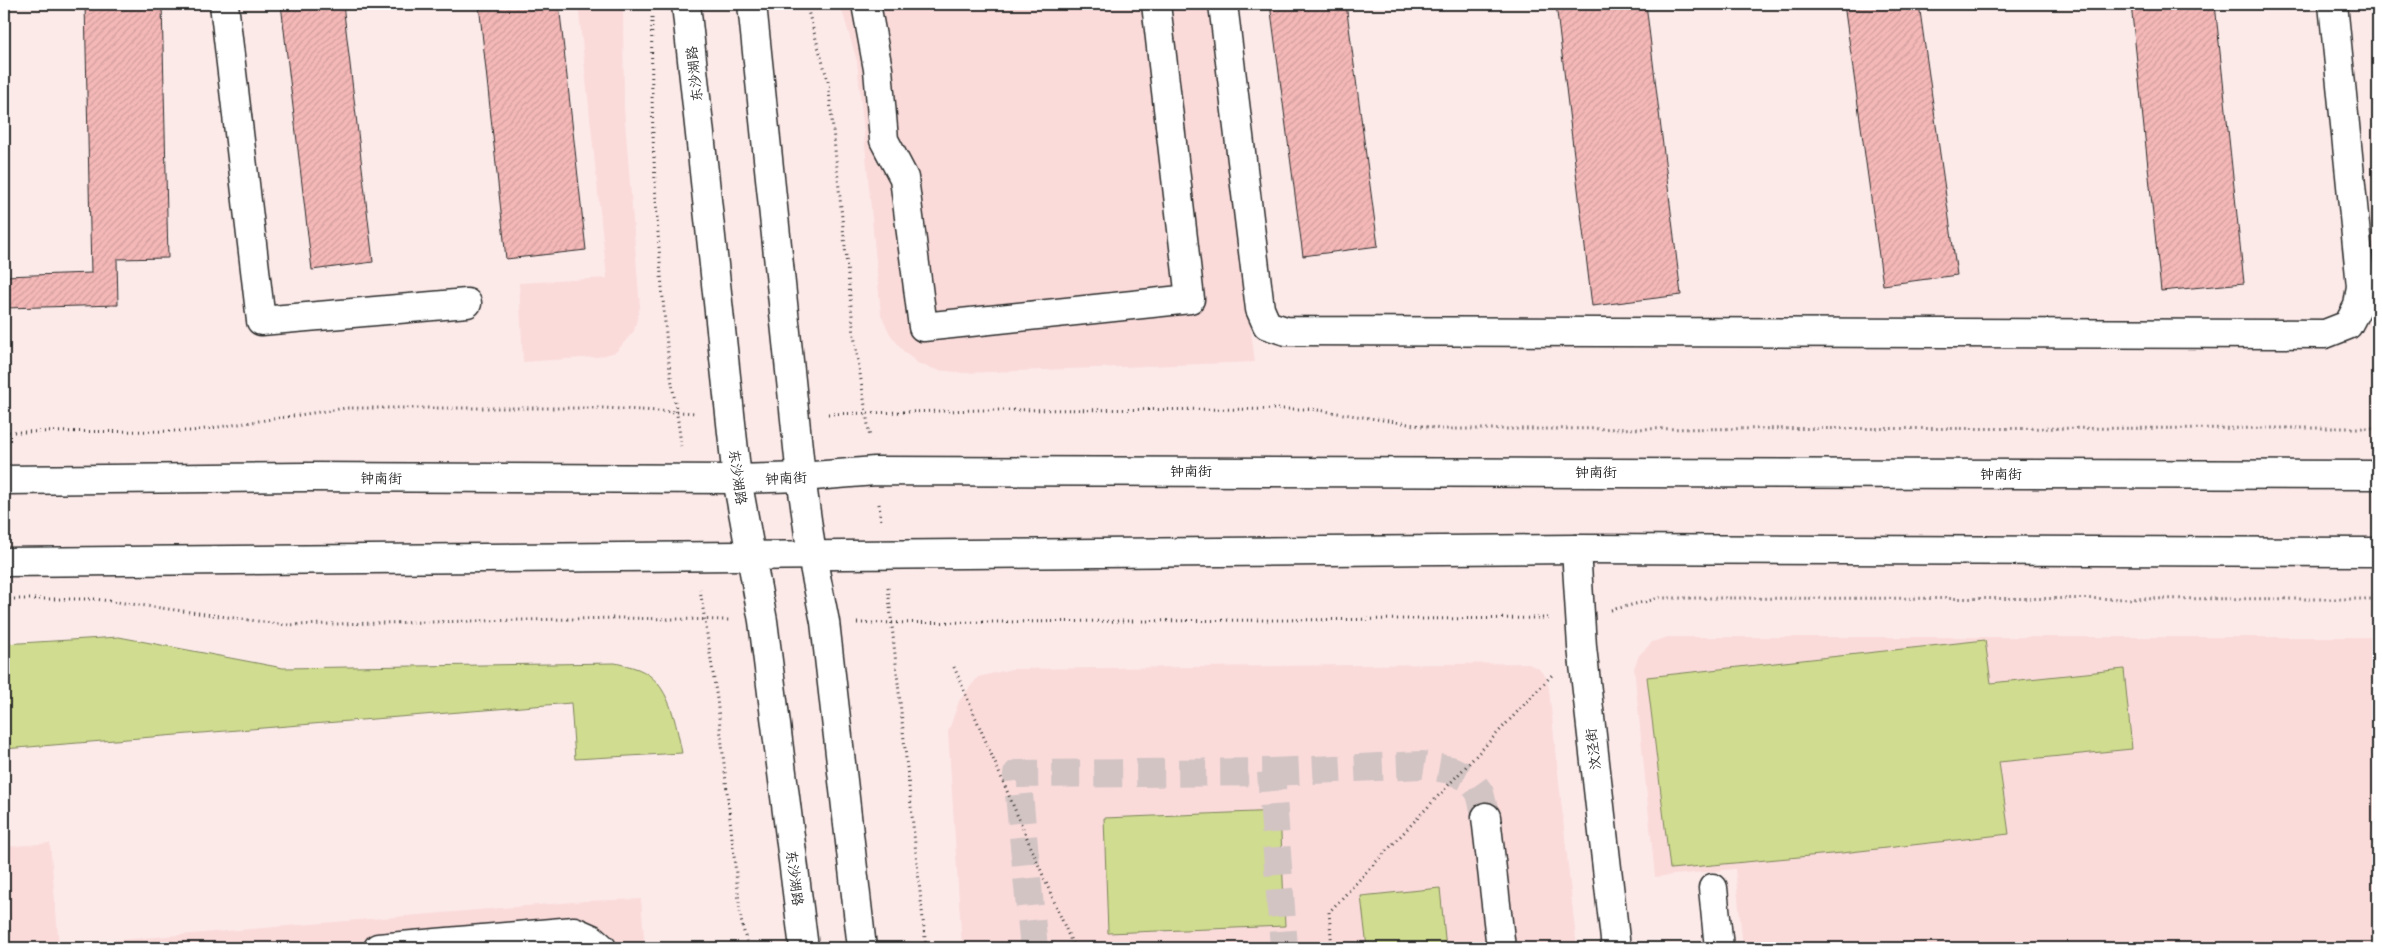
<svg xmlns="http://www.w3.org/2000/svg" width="2382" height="952" viewBox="0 0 2382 952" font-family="'Shantell Sans','LXGW WenKai TC',sans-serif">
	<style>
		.built { fill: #fadbda }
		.grass { fill: #d0dc8f; stroke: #7e845d }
		.building { fill: url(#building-hatch); stroke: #2b2b2b }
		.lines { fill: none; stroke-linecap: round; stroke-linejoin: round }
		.minor-tunnel { stroke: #d2c4c3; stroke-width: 28; stroke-dasharray: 28 14; stroke-linecap: butt }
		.minor-casing { stroke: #2b2b2b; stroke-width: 31 }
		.major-casing { stroke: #2b2b2b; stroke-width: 31 }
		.path { stroke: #2b2b2b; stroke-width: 3; stroke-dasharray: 1 4; stroke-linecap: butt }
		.minor { stroke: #fff; stroke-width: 28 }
		.major { stroke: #fff; stroke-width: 28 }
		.labels { text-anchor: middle; stroke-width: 5; stroke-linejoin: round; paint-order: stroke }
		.street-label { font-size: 14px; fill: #2b2b2b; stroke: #fff }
	</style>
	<defs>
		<pattern id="building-hatch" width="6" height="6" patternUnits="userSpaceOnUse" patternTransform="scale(1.25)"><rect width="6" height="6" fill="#f4b8b7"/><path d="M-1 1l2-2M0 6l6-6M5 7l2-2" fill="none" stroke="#d19e9e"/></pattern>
	</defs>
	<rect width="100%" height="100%" fill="#fceae9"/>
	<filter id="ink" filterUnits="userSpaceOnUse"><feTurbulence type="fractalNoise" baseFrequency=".02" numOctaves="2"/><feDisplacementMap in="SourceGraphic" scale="10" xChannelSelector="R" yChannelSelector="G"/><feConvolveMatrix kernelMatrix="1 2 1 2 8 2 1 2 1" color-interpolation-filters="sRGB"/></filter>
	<g filter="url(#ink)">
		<g class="built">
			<path d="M578,4H623L624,108L640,307L634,331L616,352L598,357L523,362L519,283L607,278Z"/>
			<path d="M840,4H1210L1255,362L964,373L937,370L919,364L904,352L890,334L881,315L857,61Z"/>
			<path d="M1668,637H2378V948H1743L1735,869L1655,877L1634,668L1639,655L1652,642Z"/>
			<path d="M1526,663L1538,668L1546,677L1549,689L1577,948H962L948,732L959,701L978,677L1011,669Z"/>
			<path d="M50,843L59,945L585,901L641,899L645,948H4V847Z"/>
		</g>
		<g class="grass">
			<path d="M119,637L283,668L615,663C623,665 631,666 638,669C670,681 676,725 682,753L575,759L571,703L4,749V644Z"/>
			<path d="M1985,640L1991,683L2124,669L2132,749L1999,762L2009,834L1842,853L1670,869L1647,677Z"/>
			<path d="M1280,811L1285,926L1108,933L1104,818Z"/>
			<path d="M1440,888L1446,948H1367L1361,896Z"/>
		</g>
		<g class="building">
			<path d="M85,4H162L168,258L117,259L118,305L4,308V276L91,273Z"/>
			<path d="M281,4H343L373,262L312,270Z"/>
			<path d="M479,4H559L586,250L506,259Z"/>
			<path d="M1270,4H1346L1378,246L1303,256Z"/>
			<path d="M1556,4H1646L1681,295L1592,306Z"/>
			<path d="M1844,4H1919L1957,275L1883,285Z"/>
			<path d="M2131,4H2215L2244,283L2161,291Z"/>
		</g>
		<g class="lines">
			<g class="minor-tunnel">
				<path d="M1271,772L1422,765L1451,770L1470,779L1480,793L1486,817"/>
				<path d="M1034,948L1017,774L1271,772L1284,948"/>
			</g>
			<defs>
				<g id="minor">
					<path d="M224,4L261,321L467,303"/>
					<path d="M866,4L878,69L884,140L904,178L923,327L1190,299L1156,4"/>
					<path d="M1223,4L1260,309L1267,325L1286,331L2325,334L2348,325L2358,306L2361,286L2333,4"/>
					<path d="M1576,549L1582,647L1616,948"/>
					<path d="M1486,817L1501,948"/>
					<path d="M1713,888L1719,948"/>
					<path d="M378,948L574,931L592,939L602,948"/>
				</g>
				<g id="major">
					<path d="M686,4L737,479L763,621L804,948"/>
					<path d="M752,4L801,477L812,556L825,622L862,948"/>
					<path d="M4,480L307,477L737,479L801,477L875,471L2378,475"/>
					<path d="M4,562L1576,549L2378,552"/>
				</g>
			</defs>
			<use href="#minor" class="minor-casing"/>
			<use href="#major" class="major-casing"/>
			<g class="path">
				<path d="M806,4L828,81L854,335L870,438"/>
				<path d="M652,17C650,126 657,237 667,345C670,379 678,413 681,446"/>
				<path d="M828,414L981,410L1311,409L1441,429L2378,428"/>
				<path d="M4,432L192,431L346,408H603L697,413"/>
				<path d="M879,504L881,522"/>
				<path d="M888,588L926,948"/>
				<path d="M700,589L717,699L741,920L748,948"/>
				<path d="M4,599H95L286,625L618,618L729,620"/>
				<path d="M1611,610L1660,598L2378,599"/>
				<path d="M857,623L1549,618"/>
				<path d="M954,667L1074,948"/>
				<path d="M1332,948L1329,912L1552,675"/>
			</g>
			<use href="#minor" class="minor"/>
			<use href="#major" class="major"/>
		</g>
	</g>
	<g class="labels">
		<g class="street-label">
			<text transform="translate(694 74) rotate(-96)" y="5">东沙湖路</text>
			<text x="1191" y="476">钟南街</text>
			<text x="1596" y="477">钟南街</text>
			<text x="2001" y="479">钟南街</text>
			<text transform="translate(738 477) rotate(82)" y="5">东沙湖路</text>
			<text transform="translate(381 478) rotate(1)" y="5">钟南街</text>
			<text transform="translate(786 478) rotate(-3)" y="5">钟南街</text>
			<text transform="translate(1593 749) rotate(-97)" y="5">汶泾街</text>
			<text transform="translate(795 878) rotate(83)" y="5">东沙湖路</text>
		</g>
	</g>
	<rect width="2382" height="952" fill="none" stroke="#fff" stroke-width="20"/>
	<rect x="10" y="10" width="2362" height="932" fill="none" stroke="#2b2b2b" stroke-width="2" filter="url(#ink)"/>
</svg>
